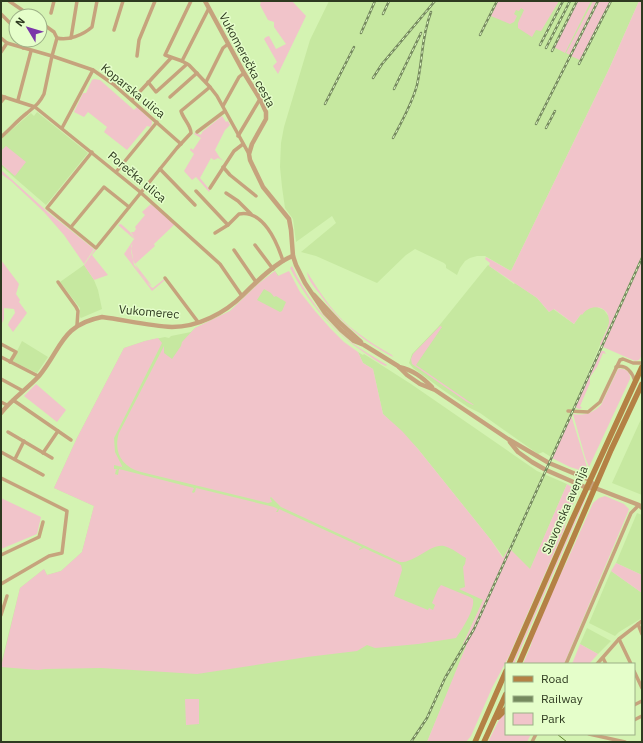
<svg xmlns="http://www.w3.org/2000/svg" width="643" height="743" viewBox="0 0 643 743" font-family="'IBM Plex Sans',sans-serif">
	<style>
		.built { fill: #c6e8a0 }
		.green { fill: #f1c4ca; fill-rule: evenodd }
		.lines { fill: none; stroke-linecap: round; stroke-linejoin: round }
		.stream { stroke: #60822d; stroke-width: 1 }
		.minor { stroke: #c6a37d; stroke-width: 3.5 }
		.tertiary { stroke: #c6a37d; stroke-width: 4.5 }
		.secondary { stroke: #b48145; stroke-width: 5.5 }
		.rail-casing { stroke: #75895e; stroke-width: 2.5 }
		.rail { stroke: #e5feca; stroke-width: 1; stroke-dasharray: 3; stroke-linecap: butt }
		.labels { text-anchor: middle; stroke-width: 3; stroke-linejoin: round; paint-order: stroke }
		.street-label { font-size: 12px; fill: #2e3a20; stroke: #e5feca }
	</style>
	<rect width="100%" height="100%" fill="#d4f3b2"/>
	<g class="built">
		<path d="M329,1H639L609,69L511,271L485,256H477L470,258L465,261L460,268L457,275L446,268V265L444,263L415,249L406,255L377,283L316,256L301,252L336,223L332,216L296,242L293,219L285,208L282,187L280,167L281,143L284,127L310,40Z"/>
		<path d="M37,112L88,153L46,205L1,166V139L31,113L34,116Z"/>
		<path d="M84,265L94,280L98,290L102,309L81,318L80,317V308L60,282Z"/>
		<path d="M488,265L514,284L515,283L537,298L549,312L553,309L574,324L581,314L589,308L595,306L604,310L609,317V324L605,333L568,421L551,457L543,452L538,454L480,413L468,407L443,390L413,368L409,363L412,354L438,327Z"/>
		<path d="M275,271L496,573L463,644L467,646L427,742H1V664L20,588L44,569L47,575L61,571L82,552L94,506L54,488L77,438L124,348L145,341L165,337L169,338L171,336L191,332L195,328L230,311L258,284Z"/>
		<path d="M22,341L48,357L37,373L12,361Z"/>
		<path d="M358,352L363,355L364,354L411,384L537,471L567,484L530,570L508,549L504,558L491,540L418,449L383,414L373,369L363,363Z"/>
		<path d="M642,417V495L612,483Z"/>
		<path d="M637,513L642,515V575L616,563Z"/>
		<path d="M611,571L642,593V618L619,632L615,636L589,623Z"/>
		<path d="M587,628L611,641L598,654L580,644Z"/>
	</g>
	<g class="green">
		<path d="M261,1H292L306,16L278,74L273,66L277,62L264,39L266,37L269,36L276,49L286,44L274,27V22L268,20L260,5Z"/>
		<path d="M498,1H559L541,31L536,30L532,37L518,28V23L524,10L521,8L519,11L516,10L514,14L517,16L514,22L510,24L491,16Z"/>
		<path d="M578,1H591L565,53L554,47Z"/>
		<path d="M593,1H597L570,55L566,53Z"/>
		<path d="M599,1H610L580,60L571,56Z"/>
		<path d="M639,1H642V255L601,346L600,344C603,337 609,328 609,321C609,305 590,303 582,315L581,314L574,324L554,309L549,312L537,298L489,266L490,263L485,259L486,257L511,271L609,69Z"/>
		<path d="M94,79L100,80L134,110L137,107L152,121V123L151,127L147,126L127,150L104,132L107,127L88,112L84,117L74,112L83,93H86L92,80Z"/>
		<path d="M222,116L226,122L228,121L230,125L225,130L215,150L220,158L224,161L218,158L214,160L211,158L200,178L210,190L209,192L196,177L192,180L184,171L194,154L190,150L191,148L193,150L201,138L194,134L196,132L200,135L202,133V132Z"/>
		<path d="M6,146L26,162L15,176L1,164V151Z"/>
		<path d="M1,170L49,213L94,249L84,264L64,235L44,212L11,181L1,174Z"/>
		<path d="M151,204L175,224L154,244L155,246L135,264L152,286C142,279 126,255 133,243L131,246L134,265L151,287L153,288L164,279L165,280L152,291L124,254L134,239L118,225L121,224L130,232L135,240L131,232H134L136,229L135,227L145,215L142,212Z"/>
		<path d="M95,249H97L92,255L108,275L94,280L84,265Z"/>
		<path d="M1,260L19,284L16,294L20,300L19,302L27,313L13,332L8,325L9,322L15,313L14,309L4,308V319L1,325Z"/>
		<path d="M642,260V355L639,360L635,361L603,347Z"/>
		<path d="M292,266C305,294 324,320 348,340C360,349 374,357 387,365L386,366C380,364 374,359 368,355C334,333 309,304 290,268Z"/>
		<path d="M275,271L278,276L289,271L300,292L315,311L330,328L344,342L358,352L363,363L373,369L383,414L402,431L418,449L491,540L503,558L509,548L530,569L567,484L576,490C578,499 571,506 568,514C566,519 565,524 564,530L509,656L492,688L471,736L466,742H427L466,646L463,644L483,600L459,589L465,587L463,567L465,564L466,558C459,554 452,548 444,546C431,543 415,563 400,562L281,507L271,497L270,498L272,502L268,503L141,472C122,467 113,452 119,433L164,346V353L172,359L181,346L182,342L195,328L230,311L258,284ZM264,289L271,293L274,297L276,296L286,302L282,311L280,312L257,300Z"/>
		<path d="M307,272C321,294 336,318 358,333C368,341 380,348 392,355L393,357C362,340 339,322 319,293C314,287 308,280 307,272Z"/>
		<path d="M440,326L442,327L416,365L474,405H473L467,402L412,364L411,359L413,354Z"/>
		<path d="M158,338L162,343L114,438L115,452L122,466V467L114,465V469H118L116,470L115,474L118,475L119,469L194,488L192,492L193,493L195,492L196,488L274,507L278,509L276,512H278L279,509L362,547L359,549V550L364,548L401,565L402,570L394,596L428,610L429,608L433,610L435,605L432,603L438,589L441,585L470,597L473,599C475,610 462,629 456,638L418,644L375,648L367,645L357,651L307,657L197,674L101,668L45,669L38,670L1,667L20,588L44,569L47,575L61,571L82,552L94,506L54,488L77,438L124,348L145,341Z"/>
		<path d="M600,351H604L606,354L603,353L597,367L590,377V383L580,406L582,408L579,409L575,407Z"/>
		<path d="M618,369C625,368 631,372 630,379L589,467L585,457L573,414C584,416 593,413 601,405Z"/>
		<path d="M36,384L66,410L57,422L24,396Z"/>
		<path d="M571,415L587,467V469L583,471L570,467L552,458Z"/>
		<path d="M605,496L624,504L629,509L628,512L564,664H523L531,645L534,632L557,581L567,561L593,503L599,498Z"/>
		<path d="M1,498L41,517L37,534L1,549Z"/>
		<path d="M584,499L585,500L514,664H512Z"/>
		<path d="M616,563L642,575V593L611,571Z"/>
		<path d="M580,644L598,654L589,664H572Z"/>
		<path d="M185,699H199V724L186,725Z"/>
		<path d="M506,710V734H531L527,742H488L502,714Z"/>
	</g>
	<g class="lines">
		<path class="stream" d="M557,734L567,742"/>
		<g class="minor">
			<path d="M9,1L31,16"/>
			<path d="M191,1L165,55L182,61L189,65L210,87L217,96L249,154"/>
			<path d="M51,13L54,1"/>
			<path d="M1,14L16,29"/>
			<path d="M40,22L54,32L57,38C68,41 83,35 92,27L97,1"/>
			<path d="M114,30L123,1"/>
			<path d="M1,38L7,43L52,56L93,70L113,84L181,144"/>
			<path d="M71,38L77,1"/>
			<path d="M23,48L24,40"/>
			<path d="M1,52L7,43"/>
			<path d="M137,56L139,40L155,1"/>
			<path d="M182,61L209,8"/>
			<path d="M148,82L156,92L187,64"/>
			<path d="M206,82L223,48L228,44"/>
			<path d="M1,96L35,107L139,191L220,264L242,296"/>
			<path d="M170,97L197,73"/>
			<path d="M18,100L31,51"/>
			<path d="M132,100L171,58"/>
			<path d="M1,102L5,97"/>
			<path d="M223,106L239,77L244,73"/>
			<path d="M62,128L93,70"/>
			<path d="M197,132L225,111"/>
			<path d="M238,136L260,99"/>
			<path d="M1,137C10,129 18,120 27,113C35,106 39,104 44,94L52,56L57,38"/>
			<path d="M92,152L47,208L96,248L177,148L191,133C191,125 183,119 181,111L210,87"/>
			<path d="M223,167L230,175L256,196"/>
			<path d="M160,169L195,205"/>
			<path d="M116,172L157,122"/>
			<path d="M210,188L234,151L243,144"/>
			<path d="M196,191L228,225L239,214C263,209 277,242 283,261"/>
			<path d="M226,193L238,201L251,214"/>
			<path d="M71,227L104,187L129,207"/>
			<path d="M215,233L228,225"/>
			<path d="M255,245L273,269"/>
			<path d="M234,250L256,282"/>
			<path d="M165,278L198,322"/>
			<path d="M58,282L76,307L78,311L77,325"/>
			<path d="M1,344L16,352L10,362"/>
			<path d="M1,357L38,376"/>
			<path d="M616,367C626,364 632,372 635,381"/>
			<path d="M1,379L23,391"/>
			<path d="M13,400L71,440"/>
			<path d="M1,402L7,405"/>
			<path d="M568,411L588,412L600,402L620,360L623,359L633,363H642"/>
			<path d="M8,432L52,458"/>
			<path d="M1,452L43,475"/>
			<path d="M43,453L58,431"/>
			<path d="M15,459L24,441"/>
			<path d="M1,478L67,511L62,553L49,556L1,584"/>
			<path d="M1,555L39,537L43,522"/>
			<path d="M1,615L7,596"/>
			<path d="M638,624L642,634"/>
			<path d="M619,639L631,664"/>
			<path d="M603,658L606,664"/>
			<path d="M566,664L631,513L639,505"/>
			<path d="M597,664L619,639L642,621"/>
			<path d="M634,671L642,688"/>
			<path d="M634,705L642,701"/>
			<path d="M634,720L642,716"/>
			<path d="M589,734L625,742"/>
			<path d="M532,742L536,734"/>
		</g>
		<g class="tertiary">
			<path d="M205,1L244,73L260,99L266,112V119L252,144L249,154L250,160L263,187L289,219L291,230L293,256L296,265L305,283L325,313L341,330L354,341L364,345L398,366L407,375L420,384L435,390L508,439L549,463L590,480L595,488"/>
			<path d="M314,295L340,323L361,342"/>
			<path d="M399,367C413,370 422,377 432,387"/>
			<path d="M1,413C12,399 27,389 39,376C62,348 61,325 102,317C125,320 149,326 172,327C198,327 225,313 243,295C255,283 277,261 293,256"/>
			<path d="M510,442L518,452L532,462L546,470L587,488H595L639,505L642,508"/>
		</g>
		<g class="secondary">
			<path d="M509,664L572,520L642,367"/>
			<path d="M519,664L611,450L642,384"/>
			<path d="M498,717L506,709"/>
			<path d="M475,742L506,671"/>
			<path d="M484,742L506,694"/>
		</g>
		<defs>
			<g id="rail">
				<path d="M383,14L389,1"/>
				<path d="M361,33L375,1"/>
				<path d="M480,35L497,1"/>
				<path d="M540,45L563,1"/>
				<path d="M546,48L570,1"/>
				<path d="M552,51L577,1"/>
				<path d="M579,64L611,1"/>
				<path d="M373,78L382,64L435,1"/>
				<path d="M394,89L421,33"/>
				<path d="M325,104L354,47"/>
				<path d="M536,124L598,1"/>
				<path d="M546,128L555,111"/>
				<path d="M393,138C402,121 412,104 417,85C423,59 421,38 431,12"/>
				<path d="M411,742L427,718L445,678L474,629L642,258"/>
			</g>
		</defs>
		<use href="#rail" class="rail-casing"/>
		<use href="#rail" class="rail"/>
	</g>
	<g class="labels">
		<g class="street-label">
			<text transform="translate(247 60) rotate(62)" y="4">Vukomerečka cesta</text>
			<text transform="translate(133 91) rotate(39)" y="4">Koparska ulica</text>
			<text transform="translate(137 177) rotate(40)" y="4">Porečka ulica</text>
			<text transform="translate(149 312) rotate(5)" y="4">Vukomerec</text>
			<text transform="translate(565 510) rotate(-66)" y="4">Slavonska avenija</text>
		</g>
	</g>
	<rect width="643" height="743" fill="none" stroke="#2e3a20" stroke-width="4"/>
	<rect x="505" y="663" width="130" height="72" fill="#e5feca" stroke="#9cb086"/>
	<rect x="513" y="676" width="20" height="6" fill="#b48145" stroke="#9cb086"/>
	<text x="541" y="683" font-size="12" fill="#2e3a20">Road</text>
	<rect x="513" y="696" width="20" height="6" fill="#75895e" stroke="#9cb086"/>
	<text x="541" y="703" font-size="12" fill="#2e3a20">Railway</text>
	<rect x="513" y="713" width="20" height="12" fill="#f1c4ca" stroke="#9cb086"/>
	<text x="541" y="723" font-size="12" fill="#2e3a20">Park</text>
	<g transform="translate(28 28) rotate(308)"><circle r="19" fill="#e5feca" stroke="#9cb086"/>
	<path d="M0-3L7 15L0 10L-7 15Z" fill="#7b36a9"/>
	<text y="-6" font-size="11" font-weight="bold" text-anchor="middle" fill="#2e3a20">N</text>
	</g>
</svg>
